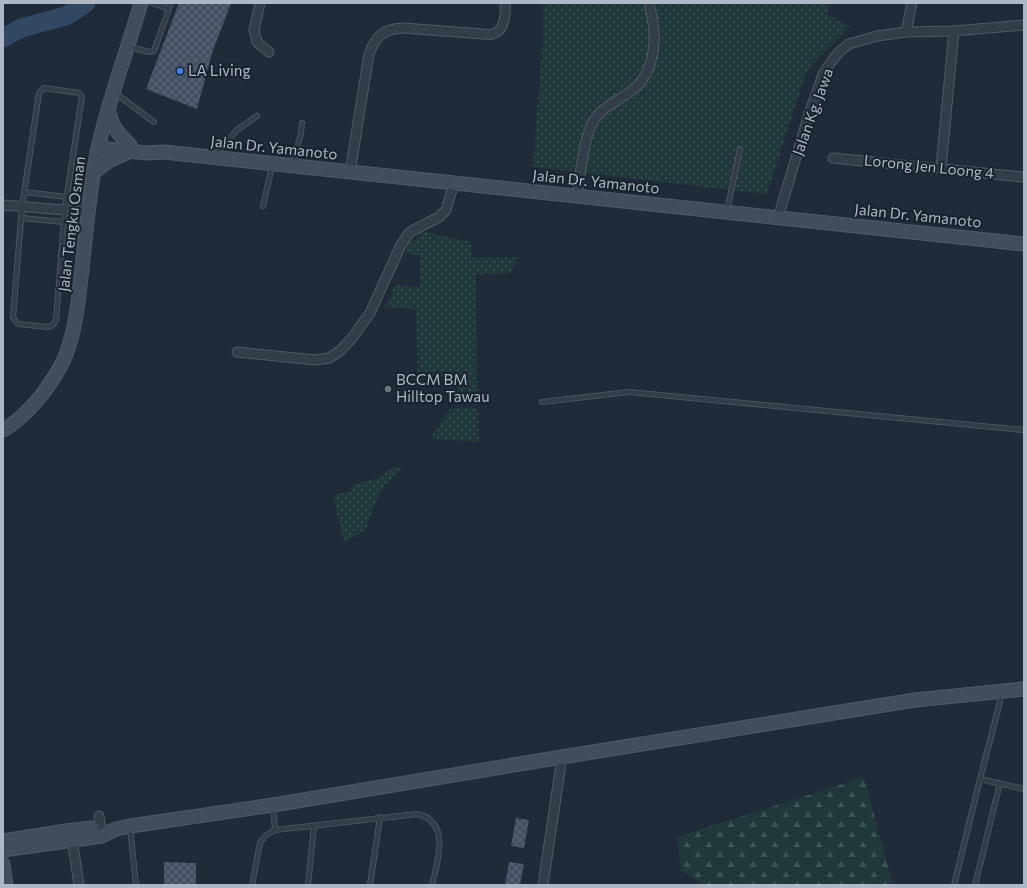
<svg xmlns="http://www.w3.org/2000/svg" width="1027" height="888" viewBox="0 0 1027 888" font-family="Commissioner,sans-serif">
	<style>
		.grass { fill: url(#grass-dots) }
		.forest { fill: url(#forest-firs) }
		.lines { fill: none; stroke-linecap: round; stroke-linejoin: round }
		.river { stroke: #324761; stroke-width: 19 }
		.building { fill: url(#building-cross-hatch) }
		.lane-casing { stroke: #505a67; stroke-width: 6 }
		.street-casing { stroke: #505a67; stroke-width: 11 }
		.secondary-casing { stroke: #505a67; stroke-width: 15 }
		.lane { stroke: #333d49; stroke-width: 4.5 }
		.street { stroke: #333d49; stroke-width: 9 }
		.secondary { stroke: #414c5d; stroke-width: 13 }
		.shop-dot { fill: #3f7fe0; stroke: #19222e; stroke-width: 1.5 }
		.worship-dot { fill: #6b7280; stroke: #19222e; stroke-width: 1.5 }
		.labels { text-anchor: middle; stroke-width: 4; stroke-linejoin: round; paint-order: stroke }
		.poi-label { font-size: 15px; fill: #adb7c6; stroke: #19222e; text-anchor: start }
		.street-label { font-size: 15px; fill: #adb7c6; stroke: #19222e }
	</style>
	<defs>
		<pattern id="grass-dots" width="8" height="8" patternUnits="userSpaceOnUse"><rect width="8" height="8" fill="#21383a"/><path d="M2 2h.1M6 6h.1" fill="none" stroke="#3f5355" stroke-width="1.8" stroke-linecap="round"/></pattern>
		<pattern id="forest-firs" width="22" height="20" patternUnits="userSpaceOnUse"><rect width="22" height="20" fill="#21383a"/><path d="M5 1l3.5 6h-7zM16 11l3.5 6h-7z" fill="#3f5355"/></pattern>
		<pattern id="building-cross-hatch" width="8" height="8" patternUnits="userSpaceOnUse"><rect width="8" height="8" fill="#425061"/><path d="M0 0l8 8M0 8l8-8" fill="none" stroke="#5b6776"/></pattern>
	</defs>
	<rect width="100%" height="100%" fill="#1f2b39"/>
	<g class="grass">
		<path d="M543,3H830L826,14L850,26L812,64L803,82L767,194L533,167L543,37Z"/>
		<path d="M424,232L471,242V258L518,257L511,273L476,275L478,401H458L457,377L418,376L416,310L386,307L395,285L420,287V255L405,253L410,243Z"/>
		<path d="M454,408H478L479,442L430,439L449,410Z"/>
		<path d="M394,467H402L381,491L365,530L344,543L333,495L351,491L353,485L381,477Z"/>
	</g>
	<path class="forest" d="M864,777L893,885H705L681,871L677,837Z"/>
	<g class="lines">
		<path class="river" d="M3,38L21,28L66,16L86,3"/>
	</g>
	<g class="building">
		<path d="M179,3H231L212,53L197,109L146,89Z"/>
		<path d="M516,818L529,820L524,848L511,846Z"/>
		<path d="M164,862L196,863V885H164Z"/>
		<path d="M509,862L524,864L520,885H505Z"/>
	</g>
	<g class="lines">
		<defs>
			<g id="lane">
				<path d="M152,3L169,9"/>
				<path d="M130,47L149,52L154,51L171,3"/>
				<path d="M44,88L79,93L82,96L65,209L56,320L53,325L48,327L18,324L16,322L13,317L22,207L39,93Z"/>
				<path d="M114,92L154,122"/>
				<path d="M215,155L237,130L257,116"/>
				<path d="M293,165L301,133L302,123"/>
				<path d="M24,192L67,197"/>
				<path d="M263,206L272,166"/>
				<path d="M727,211L740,149"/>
				<path d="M21,218L64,222"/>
				<path d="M542,402L629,392L1024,430"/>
				<path d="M980,779L1024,789"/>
				<path d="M273,807L275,830"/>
				<path d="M130,827L136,885"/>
				<path d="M252,885L260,843L265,836L275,830L417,814C451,821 438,861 432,885"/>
				<path d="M308,885L314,826"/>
				<path d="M370,885L380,817"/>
				<path d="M954,885L980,779L1000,702V692"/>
				<path d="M975,885L1000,783"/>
			</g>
			<g id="street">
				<path d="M260,3L254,30L257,42L269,52"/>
				<path d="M906,32L912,3"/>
				<path d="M833,158L1024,177"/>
				<path d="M941,168L954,31"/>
				<path d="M350,172L369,54C376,36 383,29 403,28L483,34C486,34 490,35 493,34C505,31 506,13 505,3"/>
				<path d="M577,196C581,175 583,132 597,116C605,106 621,99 631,91C649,79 655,54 654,33C654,23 651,13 649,3"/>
				<path d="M3,205L89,212"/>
				<path d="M778,218L808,117L823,74L831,62L839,52L849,44L877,36L906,32L954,31L1024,25"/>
				<path d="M237,352L315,360L329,358L340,351L352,338L370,313L401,245L410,232L439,217L446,210L454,183"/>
				<path d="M99,816L102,836"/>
				<path d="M72,839L79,885"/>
				<path d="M543,885L562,757"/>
			</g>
			<g id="secondary">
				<path d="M108,110C113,127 117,133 130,145"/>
				<path d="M98,148L147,153L164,152L1024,244"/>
				<path d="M94,172L110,160L127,153"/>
				<path d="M3,430C18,422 30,409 41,396C50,384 59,371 65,357C75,332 78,304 81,277C86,234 89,190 98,148C109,99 127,51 141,3"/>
				<path d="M3,841L66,831L92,828"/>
				<path d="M3,850L102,836L116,829L130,826L273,805L562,757L915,700L1024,689"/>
				<path d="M3,864L6,885"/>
			</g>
		</defs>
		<use href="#lane" class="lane-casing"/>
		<use href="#street" class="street-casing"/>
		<use href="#secondary" class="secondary-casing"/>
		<use href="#lane" class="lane"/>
		<use href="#street" class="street"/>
		<use href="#secondary" class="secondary"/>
	</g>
	<circle class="shop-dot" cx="180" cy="71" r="4"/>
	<circle class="worship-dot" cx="388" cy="389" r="4"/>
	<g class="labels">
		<g class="poi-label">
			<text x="188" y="76">LA Living</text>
			<text x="396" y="385">BCCM BM<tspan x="396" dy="17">Hilltop Tawau</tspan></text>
		</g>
		<g class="street-label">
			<text transform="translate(813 112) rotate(-70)" y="5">Jalan Kg. Jawa</text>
			<text transform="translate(274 148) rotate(6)" y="5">Jalan Dr. Yamanoto</text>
			<text transform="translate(929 167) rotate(6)" y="5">Lorong Jen Loong 4</text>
			<text transform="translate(596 182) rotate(6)" y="5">Jalan Dr. Yamanoto</text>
			<text transform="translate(918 216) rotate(6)" y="5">Jalan Dr. Yamanoto</text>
			<text transform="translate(72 224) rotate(-83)" y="5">Jalan Tengku Osman</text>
		</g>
	</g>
	<rect width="1027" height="888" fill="none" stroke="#adb7c6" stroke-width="8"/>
</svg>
